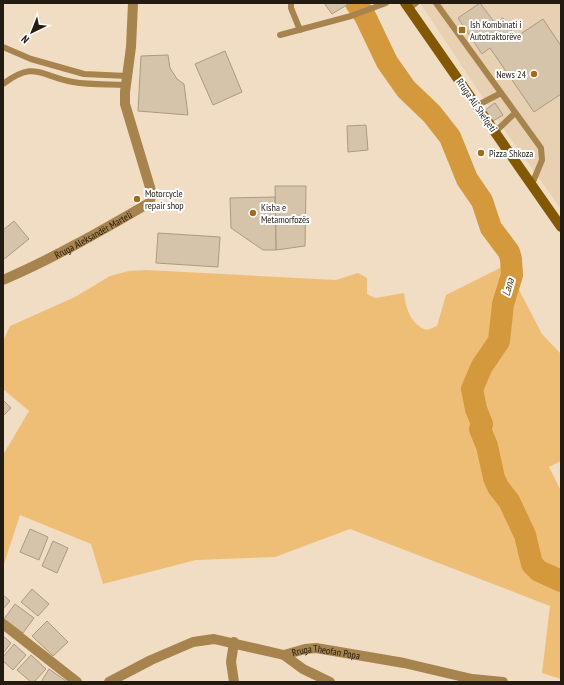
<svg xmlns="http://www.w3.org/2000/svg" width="564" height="685" viewBox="0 0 564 685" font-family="'PT Sans Narrow',sans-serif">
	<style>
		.built { fill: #e8d1b2 }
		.green { fill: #efbe76 }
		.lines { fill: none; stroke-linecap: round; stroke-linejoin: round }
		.river { stroke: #d3993c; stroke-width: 22 }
		.building { fill: #d5c3aa; stroke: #ab9a82 }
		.lane { stroke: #a7834d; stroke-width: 6 }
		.street { stroke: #a7834d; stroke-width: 10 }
		.secondary { stroke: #825804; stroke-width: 10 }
		.poi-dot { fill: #9c6e1f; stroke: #fff; stroke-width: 1.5 }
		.labels { text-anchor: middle; stroke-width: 4; stroke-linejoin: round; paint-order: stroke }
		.poi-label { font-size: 10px; fill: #231c13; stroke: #fff; text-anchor: start }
		.street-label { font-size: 10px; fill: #231c13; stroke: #fff }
		.water-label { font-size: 11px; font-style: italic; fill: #4f3710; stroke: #fff }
	</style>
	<rect width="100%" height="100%" fill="#f0ddc4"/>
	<path class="built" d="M420,3H561V209L499,122Z"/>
	<path class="green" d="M506,265L542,334L561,354V461L549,467L561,491V679L542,673L550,606L350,529L275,557L196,560L103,584L91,544L20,515L3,567V455L29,411L3,389V341L10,326L75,297L110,276L129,271L146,270L336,280L358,273L367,278V294L375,298L404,293C406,309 411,325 427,330L437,326L446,295Z"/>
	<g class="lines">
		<path class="river" d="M356,3L365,16L387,62L406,89L432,114L450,137L467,179L482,201L491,228L509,252L511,259L512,275L503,304L499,341L482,366L472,389L476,409L482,424L480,429L487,446L494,478L498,487L509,501L525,535L532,564L539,571L561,581"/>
	</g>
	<g class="building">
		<path d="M324,3H350L332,14Z"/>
		<path d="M480,3L495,23L503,18L516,37L543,19L561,46V94L534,112L490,48L482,54L458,18Z"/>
		<path d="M225,51L242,92L213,105L195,64Z"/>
		<path d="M168,55L170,68L177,79L184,84L188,115L138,111L141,56Z"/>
		<path d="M495,103L503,115L493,121L485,110Z"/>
		<path d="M366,125L368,150L348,152L347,126Z"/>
		<path d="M275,186H306L305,246L276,250Z"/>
		<path d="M275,197L276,250H263L231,228L230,198Z"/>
		<path d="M14,221L29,239L3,260V230Z"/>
		<path d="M158,233L220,237L218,267L156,263Z"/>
		<path d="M3,400L11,408L3,416Z"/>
		<path d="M30,529L48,537L39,560L20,552Z"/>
		<path d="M53,541L68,548L57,573L42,566Z"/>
		<path d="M32,589L49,604L38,616L21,602Z"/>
		<path d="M3,595L10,601L3,609Z"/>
		<path d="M15,604L34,618L23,633L4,619Z"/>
		<path d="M47,621L68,642L53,656L32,636Z"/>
		<path d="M3,636L11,643L4,652L3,650Z"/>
		<path d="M14,644L26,655L13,670L3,661V657Z"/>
		<path d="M31,655L46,669L34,682H31L17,670Z"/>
		<path d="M49,669L66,681L65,682H41Z"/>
	</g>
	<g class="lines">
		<g class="lane">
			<path d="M291,3V8L300,30"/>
			<path d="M436,3L541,148L542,160L532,184"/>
			<path d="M409,8L416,3"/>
			<path d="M280,35L351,16L386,3"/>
			<path d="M3,47L31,59L84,74L127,76"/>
			<path d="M3,84C35,60 40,76 73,82C90,85 108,84 126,85"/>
			<path d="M478,105L501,93"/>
			<path d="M495,132L515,113"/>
		</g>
		<g class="street">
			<path id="s1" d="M3,280C54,258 101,231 149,203L152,194L125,104V92L131,47L133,3"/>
			<path d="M3,624L77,682"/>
			<path d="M234,642L231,662L234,682"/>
			<path d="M284,655L303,669L330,682"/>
			<path id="s2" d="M109,682L151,660L193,642L214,639L284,655L305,649L316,648L404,663L472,679L503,682"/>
		</g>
		<path class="secondary" d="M405,3L561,227"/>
	</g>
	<g class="poi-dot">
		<rect x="458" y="26" width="8" height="8" rx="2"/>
		<circle cx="534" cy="74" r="4"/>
		<circle cx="481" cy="153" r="4"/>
		<circle cx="137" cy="199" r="4"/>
		<circle cx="253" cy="213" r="4"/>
	</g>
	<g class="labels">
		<g class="poi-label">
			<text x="470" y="28">Ish Kombinati i<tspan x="470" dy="12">Autotraktorëve</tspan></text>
			<text x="526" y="78" text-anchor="end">News 24</text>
			<text x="489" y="157">Pizza Shkoza</text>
			<text x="145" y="197">Motorcycle<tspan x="145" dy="12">repair shop</tspan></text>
			<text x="261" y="211">Kisha e<tspan x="261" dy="12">Metamorfozës</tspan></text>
		</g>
		<g class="street-label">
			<text transform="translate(477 105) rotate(55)" y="4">Rruga Ali Shefqeti</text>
			<text dy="4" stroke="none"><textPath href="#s1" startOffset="101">Rruga Aleksandër Marteli</textPath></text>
			<text dy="4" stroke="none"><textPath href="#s2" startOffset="229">Rruga Theofan Popa</textPath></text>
		</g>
		<g class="water-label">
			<text transform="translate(508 287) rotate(-74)" y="4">Lana</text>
		</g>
	</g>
	<rect width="564" height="685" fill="none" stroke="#231c13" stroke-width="8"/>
	<g transform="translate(32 32) rotate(223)" stroke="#ffffff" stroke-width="3" paint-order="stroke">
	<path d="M0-3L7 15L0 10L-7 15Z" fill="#231c13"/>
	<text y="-6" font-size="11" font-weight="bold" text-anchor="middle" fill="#231c13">N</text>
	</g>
</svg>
